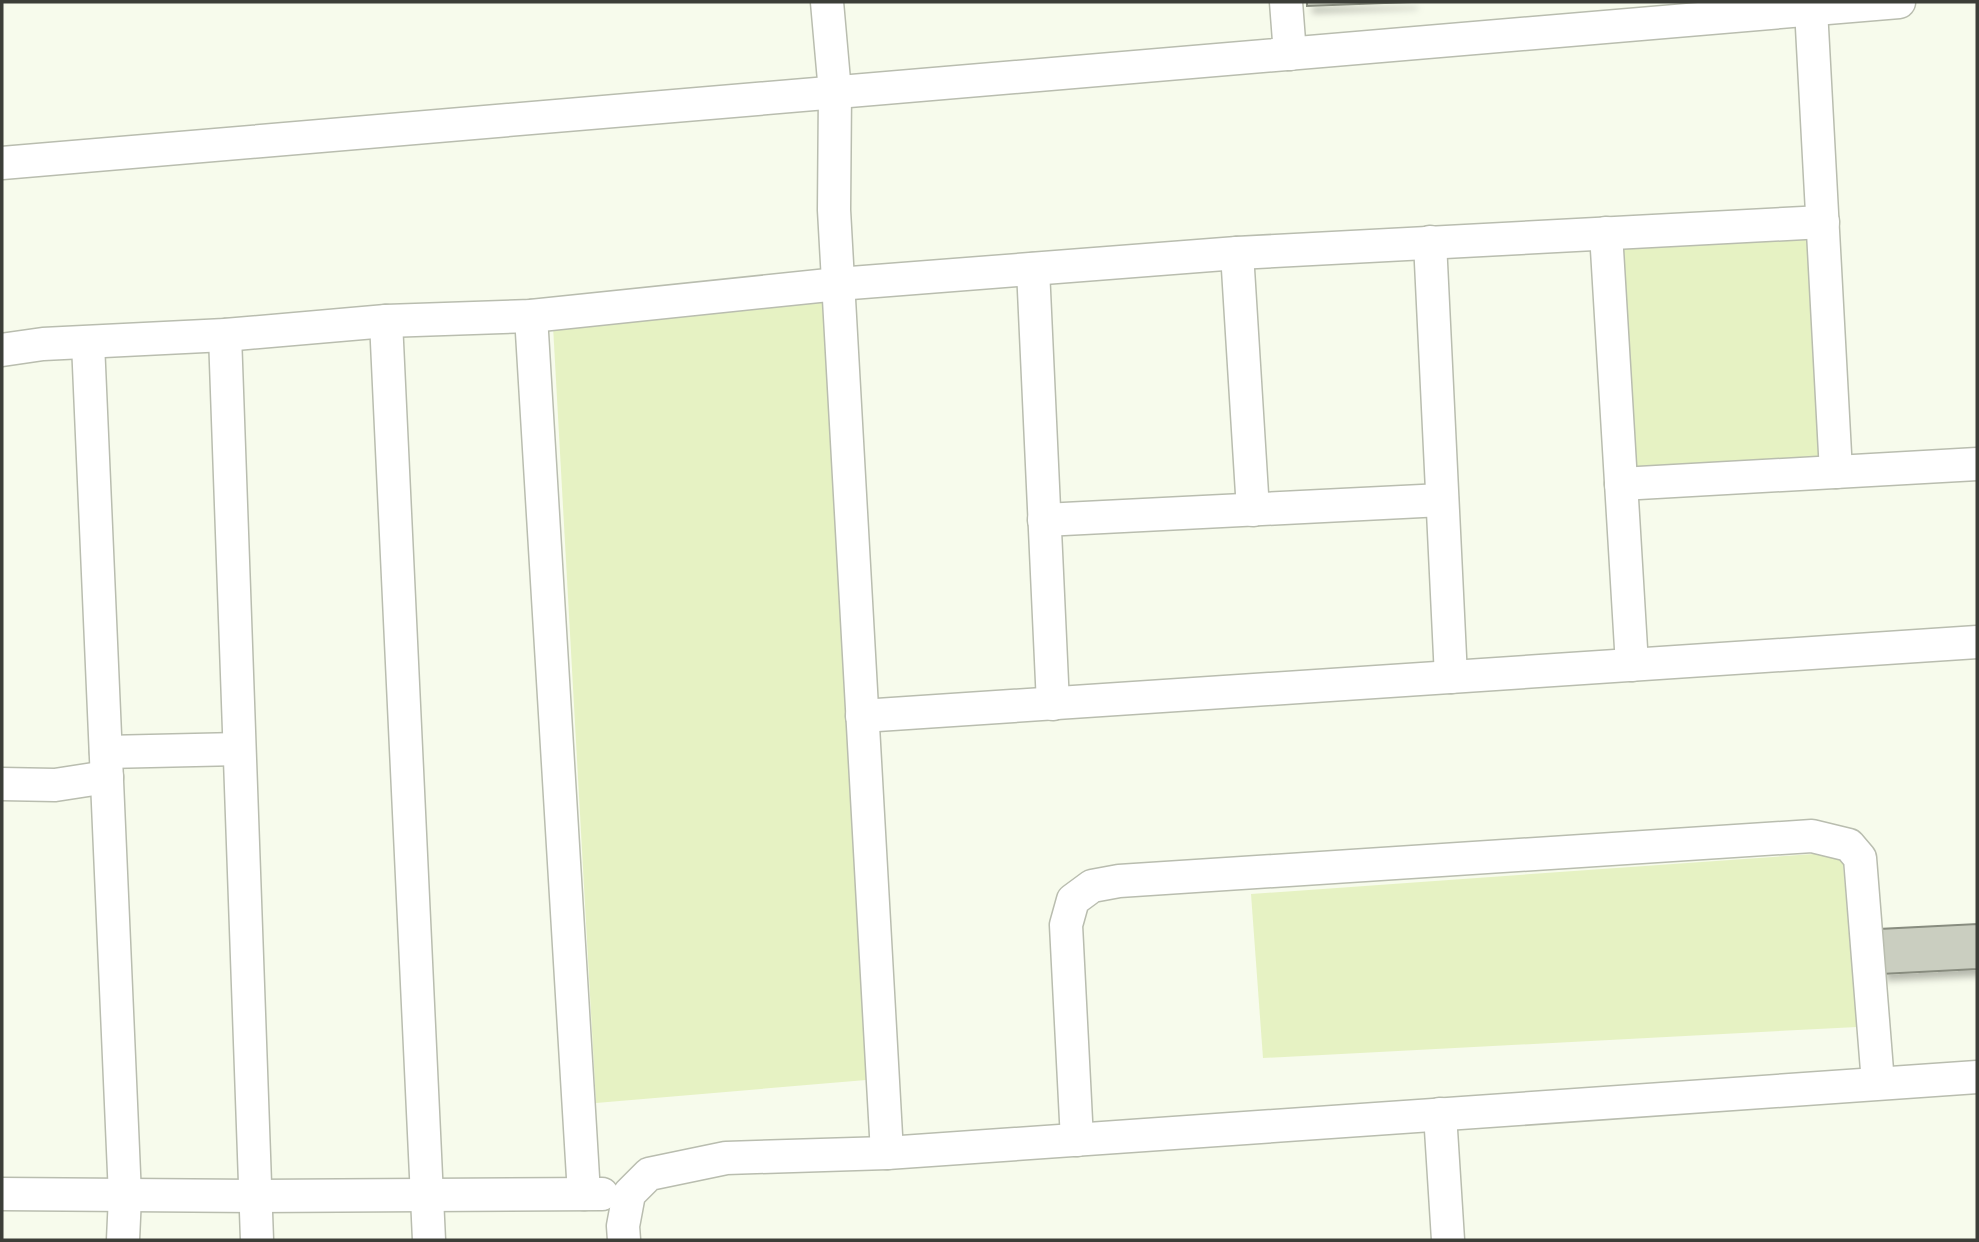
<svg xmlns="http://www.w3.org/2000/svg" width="1979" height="1242" viewBox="0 0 1979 1242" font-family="Helvetica,sans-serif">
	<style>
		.green { fill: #e6f2c3 }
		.building { fill: #cacec0; stroke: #888c7f; stroke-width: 2; filter: url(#shadow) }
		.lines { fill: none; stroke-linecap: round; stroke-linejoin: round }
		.street-casing { stroke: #b9bdaf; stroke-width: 35 }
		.street { stroke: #fff; stroke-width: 32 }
	</style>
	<defs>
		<filter id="shadow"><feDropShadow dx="6" dy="6" stdDeviation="3.5" flood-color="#0004"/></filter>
	</defs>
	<rect width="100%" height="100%" fill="#f7fbec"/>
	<g class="green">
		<path d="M1808,235L1824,459L1631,475L1618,250Z"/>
		<path d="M829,296L866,1080L596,1103L553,326Z"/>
		<path d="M1842,852L1857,1027L1263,1058L1251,894Z"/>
	</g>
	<g class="building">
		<path d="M1307,2H1412L1307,6Z"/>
		<path d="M1977,924V969L1881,974L1879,929Z"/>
	</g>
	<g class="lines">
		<defs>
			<g id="street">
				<path d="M827,2L835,92L834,210L887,1153"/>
				<path d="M1286,2L1290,54"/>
				<path d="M1811,9L1836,472"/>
				<path d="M2,163L1899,2"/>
				<path d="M1606,233L1632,665"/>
				<path d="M1430,242L1451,677"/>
				<path d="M1237,253L1253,510"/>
				<path d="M1033,269L1053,704"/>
				<path d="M531,316L584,1194"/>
				<path d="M386,321L429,1240"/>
				<path d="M225,335L257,1240"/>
				<path d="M88,343L125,1196L123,1240"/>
				<path d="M2,350L43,344L225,335L386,321L531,316L838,284L1237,253L1823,222"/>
				<path d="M1621,484L1977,464"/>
				<path d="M1044,520L1442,500"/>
				<path d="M862,716L1977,642"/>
				<path d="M106,752L239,749"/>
				<path d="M2,784L55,785L107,777"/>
				<path d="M1440,1114L1448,1240"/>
				<path d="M1077,1140L1066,925L1073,900L1092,886L1119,881L1812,836L1849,845L1860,858L1878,1083"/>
				<path d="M2,1194L255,1196L602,1194"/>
				<path d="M624,1240L623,1226L629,1194L649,1174L726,1158L887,1153L1977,1077"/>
			</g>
		</defs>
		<use href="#street" class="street-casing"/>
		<use href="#street" class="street"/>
	</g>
	<rect width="1979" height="1242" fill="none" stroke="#3c3e38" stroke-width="7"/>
</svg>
